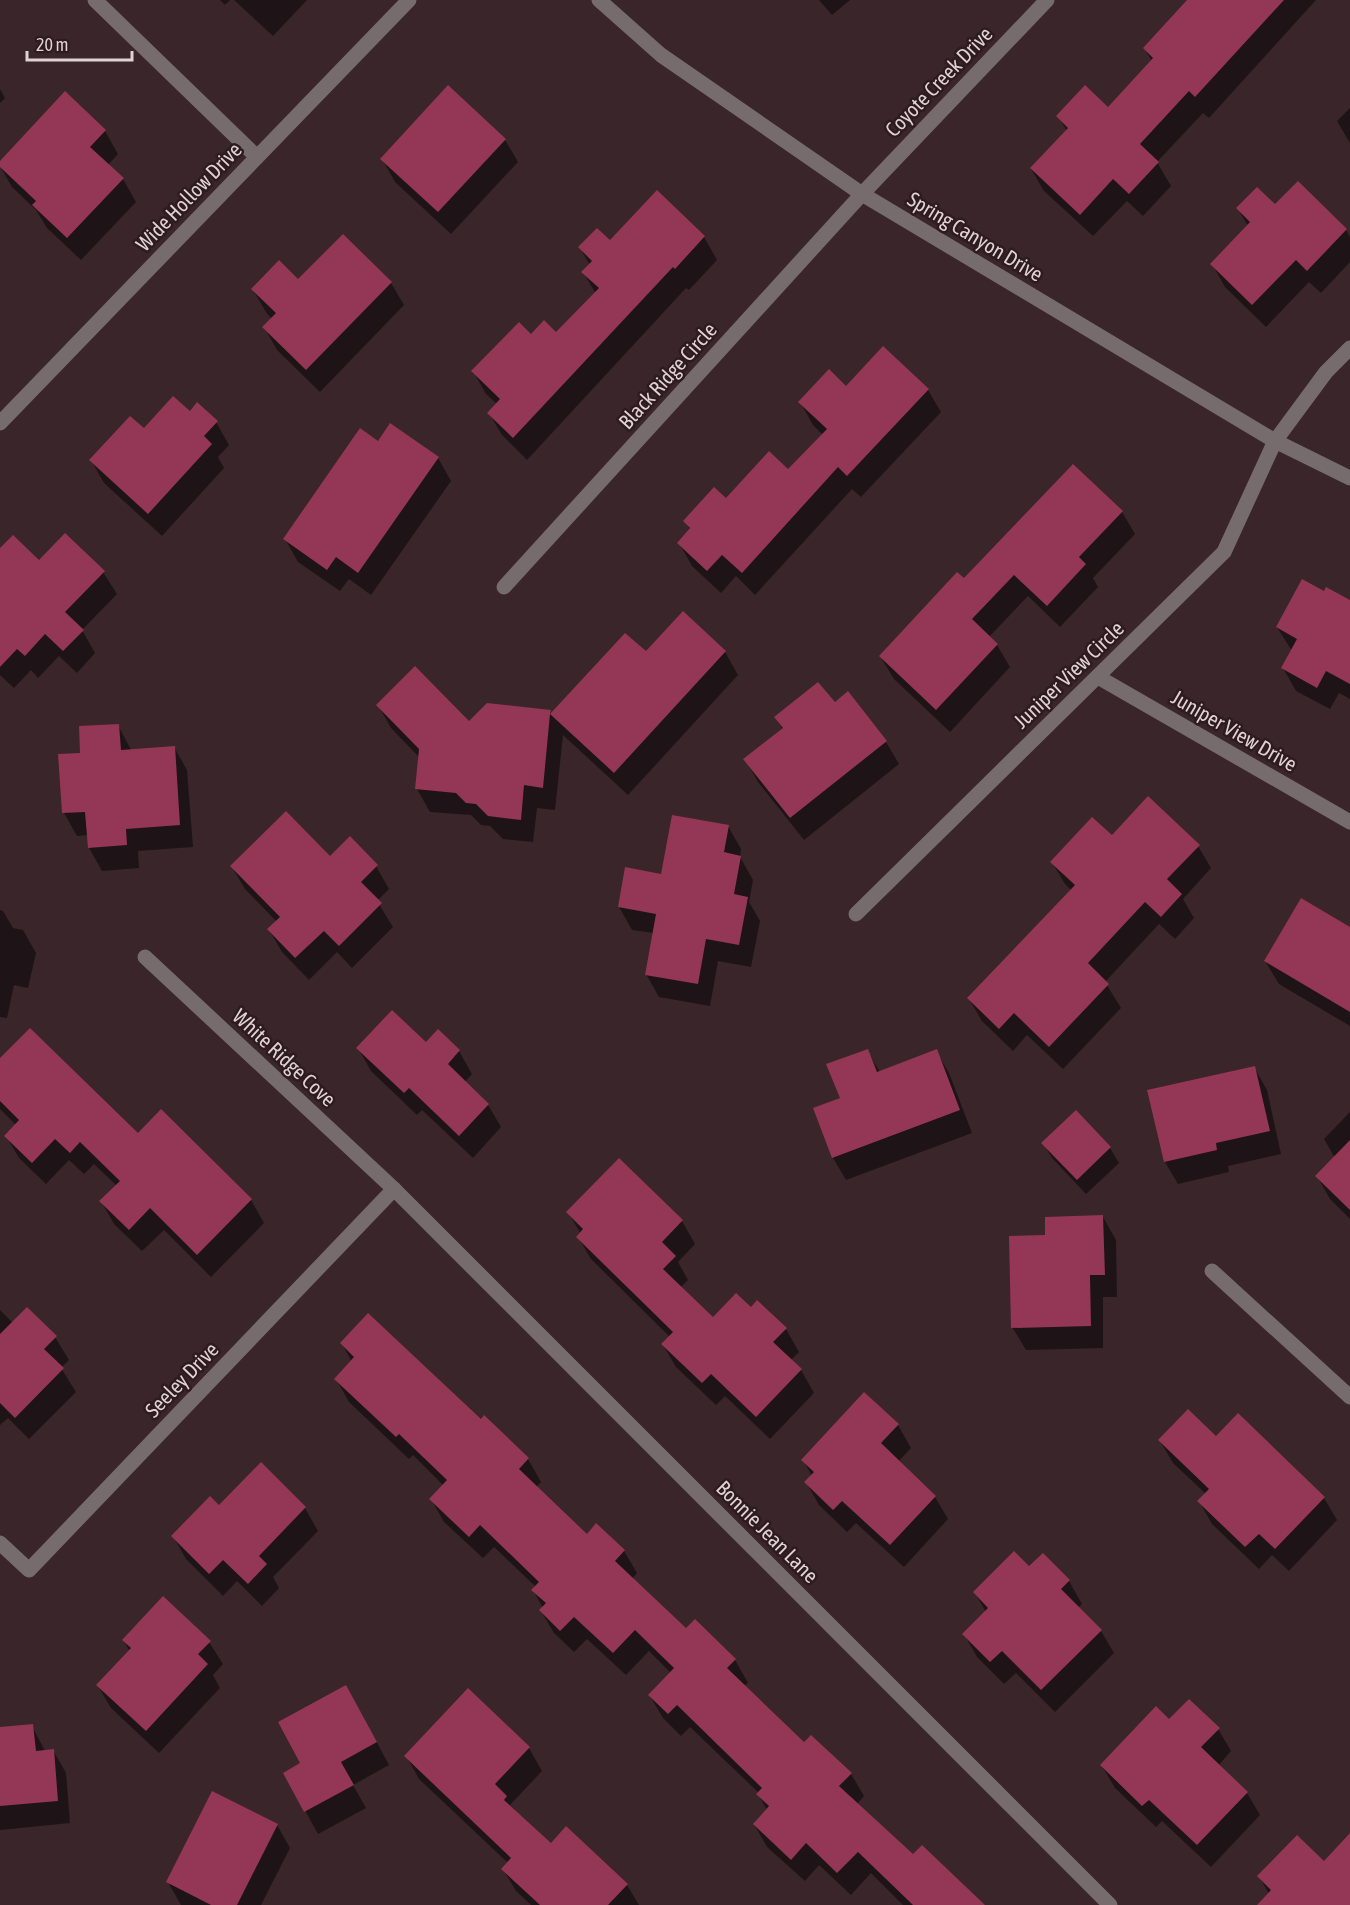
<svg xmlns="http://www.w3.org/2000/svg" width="1350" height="1905" viewBox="0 0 1350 1905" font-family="'Asap Condensed',sans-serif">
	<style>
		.shadow { fill: #0007 }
		.building { fill: #943656 }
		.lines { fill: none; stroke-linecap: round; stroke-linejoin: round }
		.minor { stroke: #766b6d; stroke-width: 15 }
		.labels { text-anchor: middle; stroke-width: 5; stroke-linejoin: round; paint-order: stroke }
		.street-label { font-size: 21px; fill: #dfd1d4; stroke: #2e1b20 }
	</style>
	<rect width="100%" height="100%" fill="#39252a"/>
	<g class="shadow">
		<path d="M220,0H230L225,5Z"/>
		<path d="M234,0H307L273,36Z"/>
		<path d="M819,0H850L832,15Z"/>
		<path d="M1189,0H1316L1209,118L1203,113L1157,162L1171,186L1143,216L1127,201L1093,236L1044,191L1031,169L1067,131L1058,116L1108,109L1152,61L1144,48Z"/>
		<path d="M0,89L5,98L0,103Z"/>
		<path d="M65,93L105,131L118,154L108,165L123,179L136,202L81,260L47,228L36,210L12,187L0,166V163Z"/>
		<path d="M1350,108V143L1337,121Z"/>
		<path d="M505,140L518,162L451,234L395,182L382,159Z"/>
		<path d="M657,193L704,237L717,260L689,290L686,288L527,460L502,435L489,413L497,404L486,394L473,371L531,336L556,334L596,294L583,272L590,265L580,248L610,242Z"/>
		<path d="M1275,206L1346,230L1350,237V262L1321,293L1309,282L1266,327L1225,287L1212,264L1248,226L1238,209Z"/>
		<path d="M343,236L391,283L404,305L320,392L277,350L264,327L272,319L266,312L253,290L298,281Z"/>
		<path d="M928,390L941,412L861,497L852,489L755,595L736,576L721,593L692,566L679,543L690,530L685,521L788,471L823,435L813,425L800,402Z"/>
		<path d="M190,414L216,422L229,445L218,457L224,468L162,536L104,483L91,460L144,430Z"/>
		<path d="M378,443L438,458L451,481L371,595L349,579L340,591L298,562L285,539Z"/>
		<path d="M1122,512L1135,534L1093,578L1098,587L1060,627L1028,596L989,637L997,645L1010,667L950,732L894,679L880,656L964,581Z"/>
		<path d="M0,551L39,562L103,572L117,594L82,630L95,653L77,673L59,656L38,678L31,670L14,688L0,675Z"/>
		<path d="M1324,593L1350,602V699L1339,693L1330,709L1296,691L1283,668L1292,651L1277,627Z"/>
		<path d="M683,613L725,652L738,675L628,795L563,735L555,810L537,808L533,842L503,839L490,826L481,825L471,815L430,812L417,789L420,758L391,728L378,705L469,723L550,711L551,714L646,654Z"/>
		<path d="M776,718L886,742L899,764L804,840L758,782L745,759L783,730Z"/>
		<path d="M118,725L131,750L174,747L187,770L193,847L138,851L139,868L102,871L89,848L88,835L77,836L64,813L82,754Z"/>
		<path d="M728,826L741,849L740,857L753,880L749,902L760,921L751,967L718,961L710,1006L659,997L646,974L654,933L632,930L619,907Z"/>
		<path d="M1198,846L1211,868L1183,899L1194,918L1175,939L1159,924L1105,982L1121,1008L1063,1069L1027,1035L1013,1051L982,1021L969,999L1072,891L1065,884L1052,862Z"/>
		<path d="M330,858L376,866L389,889L377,901L393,927L352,968L337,952L309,980L282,952L269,930L277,922L245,889L232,867Z"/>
		<path d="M0,910L3,911L13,928L23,930L36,953L28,988L14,985L7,1018L0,1017Z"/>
		<path d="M1350,928V1026L1279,984L1265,961Z"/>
		<path d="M438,1031L459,1051L472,1074L465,1082L488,1105L501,1127L473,1158L422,1110L417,1115L371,1071L358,1048L426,1044Z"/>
		<path d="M867,1051L880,1072L936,1051L949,1073L972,1133L846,1180L833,1158L815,1109L841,1099Z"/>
		<path d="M0,1060L251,1200L264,1223L211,1277L164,1230L142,1251L114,1224L101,1201L117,1186L94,1164L84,1174L69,1160L46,1184L19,1158L6,1136L16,1125L0,1109Z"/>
		<path d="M1254,1067L1267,1090L1281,1154L1228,1166L1229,1172L1178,1184L1165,1162Z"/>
		<path d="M1350,1112V1219L1330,1199L1317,1176L1335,1158L1324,1139Z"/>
		<path d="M1043,1143L1110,1148L1119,1163L1086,1194L1052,1158Z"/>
		<path d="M568,1212L682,1221L695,1244L678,1262L688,1280L680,1288L713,1320L751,1309L786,1329L799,1352L791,1360L801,1370L814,1393L770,1439L725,1396L716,1405L676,1367L663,1345L670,1337L591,1259L578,1237L581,1234Z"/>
		<path d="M1103,1217L1116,1240L1117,1297H1103V1348L1026,1350L1012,1327L1046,1236Z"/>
		<path d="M0,1310L13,1323L55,1337L69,1360L61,1368L76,1392L29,1439L8,1418L0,1425Z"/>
		<path d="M342,1344L481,1421L528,1459L541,1482L536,1487L587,1536L624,1551L637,1573L632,1579L686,1630L735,1660L748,1683L744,1686L804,1744L851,1774L864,1796L857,1804L913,1856L983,1905H903L871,1873L851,1895L819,1865L805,1881L767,1847L754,1824L767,1810L758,1794L759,1793L690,1727L681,1736L663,1718L650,1696L671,1673L649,1651L626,1675L587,1639L574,1652L554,1633L541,1611L543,1608L533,1590L536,1587L494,1547L483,1558L444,1522L431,1499L444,1486L413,1455L409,1459L349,1402L336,1379L352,1362Z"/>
		<path d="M864,1394L898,1425L911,1448L898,1462L935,1497L948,1519L904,1567L856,1523L847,1532L819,1505L806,1482L812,1476L803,1460Z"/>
		<path d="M1216,1438L1324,1498L1337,1520L1289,1571L1272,1555L1259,1569L1212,1524L1199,1501L1206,1494L1173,1463L1160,1441Z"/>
		<path d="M261,1465L305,1508L318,1531L273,1577L279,1588L262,1606L237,1581L223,1596L186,1559L173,1536L219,1507Z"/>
		<path d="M1043,1555L1069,1581L1082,1604L1078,1608L1101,1631L1114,1653L1055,1712L1016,1673L1004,1684L977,1657L964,1634L986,1612L975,1593L1029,1568Z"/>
		<path d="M124,1641L209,1642L223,1664L213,1675L220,1688L159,1753L111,1708L98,1686L130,1652Z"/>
		<path d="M359,1709L389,1765L353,1785L366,1808L318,1834L285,1774L302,1764Z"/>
		<path d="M1169,1721L1218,1729L1231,1751L1218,1766L1247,1793L1260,1815L1211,1867L1162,1821L1156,1827L1115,1788L1102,1766Z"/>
		<path d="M32,1726L45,1751L53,1750L66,1773L70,1823L0,1830V1729Z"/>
		<path d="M529,1748L542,1771L510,1805L513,1811L551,1845L627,1885L639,1905H531L516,1891L503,1869L508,1863L419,1779L406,1756Z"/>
		<path d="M277,1825L290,1848L261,1905H181L168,1882Z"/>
		<path d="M1350,1858V1905H1259L1269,1894L1259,1876Z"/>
	</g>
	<g class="building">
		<path d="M1187,0H1284L1195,97L1189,91L1140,144L1159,162L1129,194L1113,179L1080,215L1030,168L1068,128L1056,116L1085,85L1108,107L1153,58L1143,48Z"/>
		<path d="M448,85L506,139L438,212L380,159Z"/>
		<path d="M65,91L106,130L90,147L124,178L67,238L32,205L36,201L0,167V161Z"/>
		<path d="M1298,181L1347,229L1307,271L1296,260L1252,305L1210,264L1250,222L1236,208L1257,187L1275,204Z"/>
		<path d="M657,190L705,236L675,269L673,267L513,438L487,413L500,399L471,371L519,322L531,334L544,320L556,332L599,288L581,272L592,261L578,247L597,228L610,240Z"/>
		<path d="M343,234L392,282L306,370L262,327L276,313L251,289L279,260L298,279Z"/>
		<path d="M883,346L929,389L847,476L838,467L742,573L722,555L707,571L677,543L690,528L683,521L714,487L726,498L769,451L788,469L827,429L798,402L829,369L846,386Z"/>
		<path d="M173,396L190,411L197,402L218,421L204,436L212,444L148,514L89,460L130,416L144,428Z"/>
		<path d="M390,423L439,457L358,573L336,557L327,570L283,539L360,428L378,441Z"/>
		<path d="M1073,464L1123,511L1079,557L1086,564L1047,606L1014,575L972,619L998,644L936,710L879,656L957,572L964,578Z"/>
		<path d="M65,533L105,571L65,612L84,630L63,651L45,634L25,656L17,649L0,667V548L13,535L39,560Z"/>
		<path d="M1302,579L1324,591L1326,587L1350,600V684L1326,671L1317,688L1281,668L1297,639L1276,627Z"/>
		<path d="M683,611L726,651L614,773L550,714L543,788L524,785L521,820L488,816L476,804L466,803L456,793L415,789L419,749L376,705L415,666L469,721L487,703L551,710L550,714L625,633L646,651Z"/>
		<path d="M818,682L835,702L848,691L887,741L790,818L743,759L783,728L774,717Z"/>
		<path d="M119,724L121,750L175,746L180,825L126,829L127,845L88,848L85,812L62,813L58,754L80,753L79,726Z"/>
		<path d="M1148,796L1200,845L1167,879L1182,894L1161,917L1145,902L1088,963L1109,984L1049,1047L1014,1013L999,1029L967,998L1075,885L1050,862L1092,817L1112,835Z"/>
		<path d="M286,811L330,856L350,836L378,865L361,882L382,903L339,946L324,931L295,958L267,929L280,917L230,866Z"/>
		<path d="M672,815L729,825L724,852L741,856L734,894L748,897L739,945L706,939L698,984L645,975L656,914L618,907L625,867L661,874Z"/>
		<path d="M1301,898L1350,927V1012L1264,961Z"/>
		<path d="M392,1010L426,1042L438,1029L460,1050L448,1064L489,1104L459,1136L409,1088L404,1093L356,1048Z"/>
		<path d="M30,1028L138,1133L161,1109L252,1199L197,1255L150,1208L129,1230L99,1201L120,1181L80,1142L70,1153L55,1139L32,1163L4,1136L19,1120L0,1101V1058Z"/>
		<path d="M868,1049L877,1072L937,1049L960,1110L832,1158L813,1108L840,1098L826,1064Z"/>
		<path d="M1255,1066L1270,1131L1216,1143L1217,1150L1164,1162L1147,1090Z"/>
		<path d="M1076,1110L1111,1147L1077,1180L1041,1143Z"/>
		<path d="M1350,1140V1210L1315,1176Z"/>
		<path d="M619,1158L683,1220L662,1242L676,1256L663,1269L713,1317L736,1293L751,1307L757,1300L787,1328L773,1342L802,1369L756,1417L711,1374L702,1383L661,1344L673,1332L576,1237L583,1229L566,1212Z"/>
		<path d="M1103,1215L1105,1275H1090L1091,1326L1011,1328L1009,1236L1045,1235V1217Z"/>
		<path d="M27,1307L57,1336L44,1349L64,1368L15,1418L0,1403V1334Z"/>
		<path d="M368,1313L481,1419L484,1415L529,1458L519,1469L587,1534L596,1523L625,1550L615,1561L686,1628L695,1619L736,1659L727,1668L804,1742L811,1735L852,1773L839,1786L913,1854L922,1845L985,1905H913L858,1852L837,1873L806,1843L791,1860L753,1824L769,1806L756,1794L762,1788L677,1705L668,1714L648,1695L674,1668L635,1630L613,1653L574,1617L560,1631L539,1610L546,1603L531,1590L539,1582L480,1525L469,1537L429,1499L447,1480L399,1434L396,1437L334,1379L354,1357L340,1343Z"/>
		<path d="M864,1392L899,1424L881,1443L936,1496L890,1545L842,1501L833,1510L804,1482L814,1472L801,1460Z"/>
		<path d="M1188,1409L1216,1436L1238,1413L1325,1497L1275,1549L1259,1534L1245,1547L1197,1501L1209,1489L1158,1440Z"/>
		<path d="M261,1462L306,1507L259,1556L267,1564L248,1584L223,1560L209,1574L171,1536L210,1496L219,1505Z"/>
		<path d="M1014,1551L1029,1566L1043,1553L1070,1580L1061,1589L1102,1630L1041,1690L1002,1651L990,1662L962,1634L988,1608L973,1592Z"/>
		<path d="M163,1596L211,1641L198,1654L208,1664L146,1731L96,1685L131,1648L122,1640Z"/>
		<path d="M346,1685L377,1742L341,1762L354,1785L304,1812L283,1773L300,1763L278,1722Z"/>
		<path d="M468,1688L530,1747L495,1784L507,1796L504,1800L551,1843L566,1826L628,1884L608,1905H540L501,1869L511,1858L404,1756Z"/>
		<path d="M1189,1699L1220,1728L1201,1747L1248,1792L1197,1845L1149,1800L1142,1806L1100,1765L1156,1706L1169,1719Z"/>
		<path d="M33,1724L36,1751L54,1749L58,1801L0,1806V1727Z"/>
		<path d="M212,1791L278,1824L237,1905H211L166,1882Z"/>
		<path d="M1350,1833V1905H1257L1271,1890L1257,1876L1297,1835L1324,1861Z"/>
	</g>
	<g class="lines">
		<g class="minor">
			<path d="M95,0L257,157"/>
			<path d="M599,0L661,55L862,194L1275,441L1350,478"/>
			<path d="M0,423L409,0"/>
			<path d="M504,587L862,194L1047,0"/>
			<path d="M1098,677L1350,822"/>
			<path d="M856,914L1224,552L1275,441L1326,372L1350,348"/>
			<path d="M145,957L394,1189L1110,1905"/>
			<path d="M1212,1271L1350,1397"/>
			<path d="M0,1543L29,1570L394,1189"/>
		</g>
	</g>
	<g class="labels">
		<g class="street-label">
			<text transform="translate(939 82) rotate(-46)" y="7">Coyote Creek Drive</text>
			<text transform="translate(189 197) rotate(-46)" y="7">Wide Hollow Drive</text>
			<text transform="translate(975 237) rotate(31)" y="7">Spring Canyon Drive</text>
			<text transform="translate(668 376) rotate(-48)" y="7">Black Ridge Circle</text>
			<text transform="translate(1069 675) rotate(-44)" y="7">Juniper View Circle</text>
			<text transform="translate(1234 731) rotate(30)" y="7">Juniper View Drive</text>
			<text transform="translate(284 1058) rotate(43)" y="7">White Ridge Cove</text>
			<text transform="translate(182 1380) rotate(-46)" y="7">Seeley Drive</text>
			<text transform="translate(767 1532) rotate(45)" y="7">Bonnie Jean Lane</text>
		</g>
	</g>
	<path d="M27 51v9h105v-9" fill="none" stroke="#dfd1d4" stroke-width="3"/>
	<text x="36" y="51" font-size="18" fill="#dfd1d4" stroke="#2e1b20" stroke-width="4.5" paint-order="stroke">20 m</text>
</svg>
